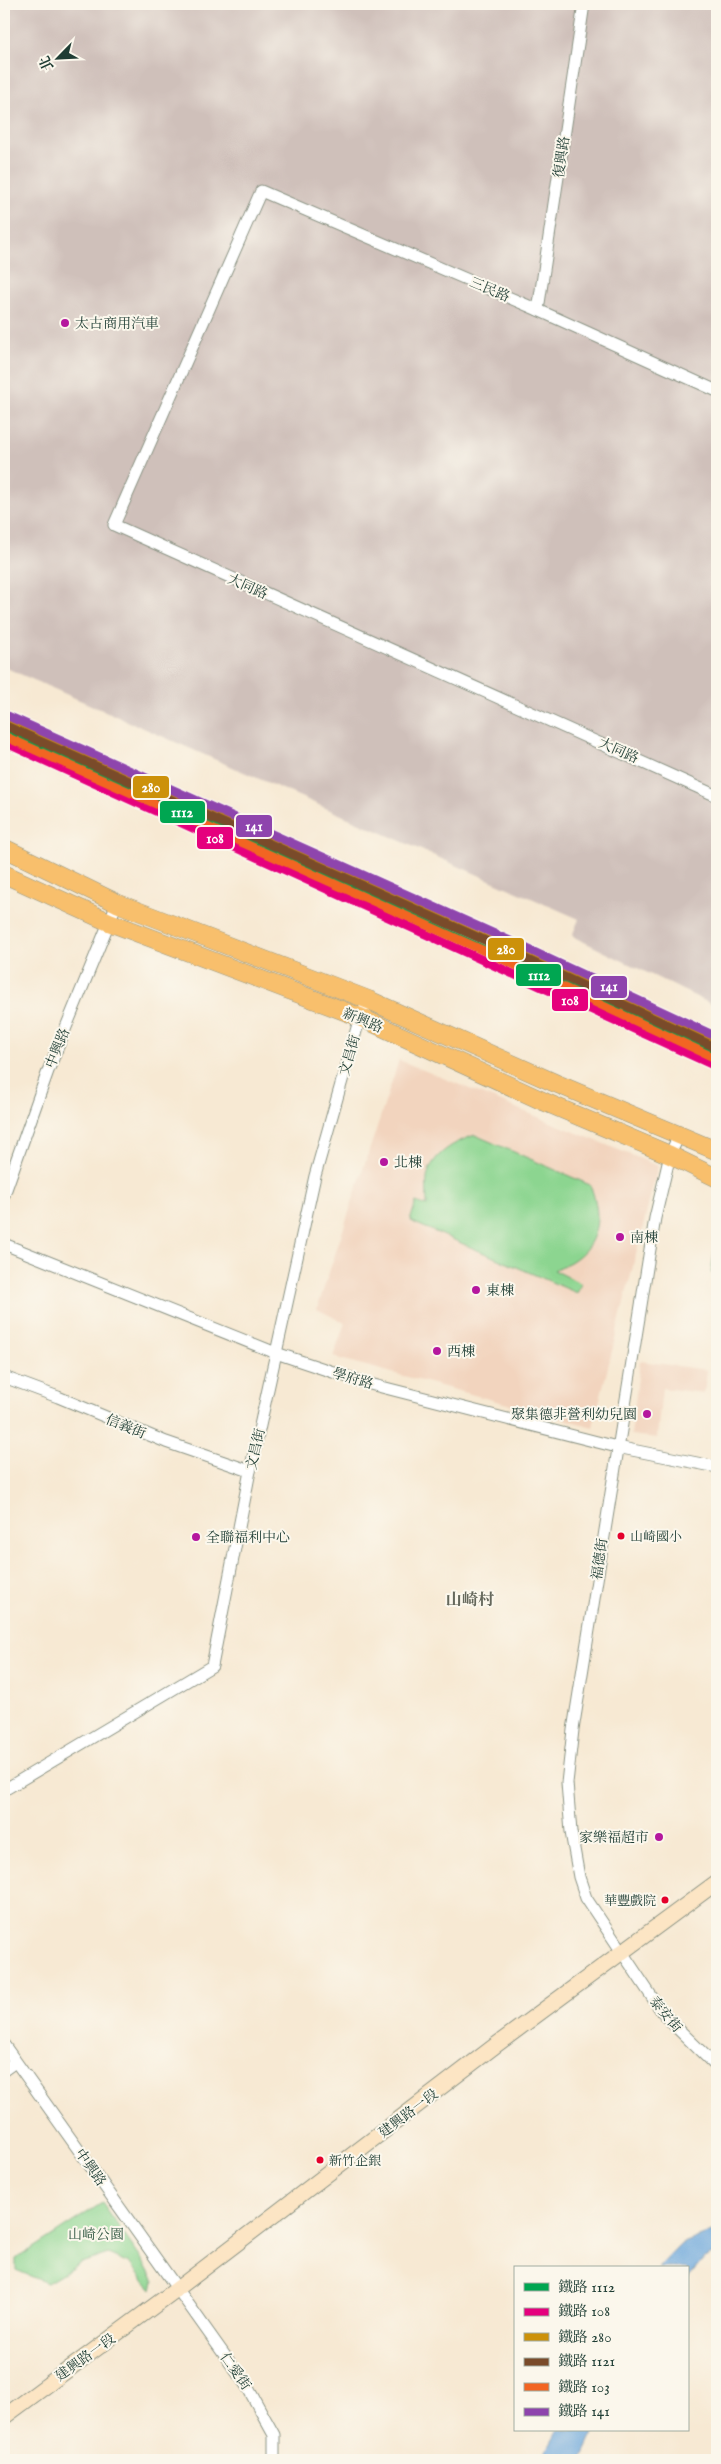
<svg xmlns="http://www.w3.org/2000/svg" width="721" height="2464" viewBox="0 0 721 2464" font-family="'IM FELL English','Noto Serif TC',serif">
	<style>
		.built { fill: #f2d4be }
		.industrial { fill: #cfc0ba }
		.green { fill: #8cd590; stroke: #568962 }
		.water { fill: #6ba6db; stroke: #457288 }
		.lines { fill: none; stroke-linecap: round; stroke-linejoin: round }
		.street-casing { stroke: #8b9384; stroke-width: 13 }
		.secondary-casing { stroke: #8b9384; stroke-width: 17 }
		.primary-casing { stroke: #8b9384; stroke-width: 19 }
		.street { stroke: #fff; stroke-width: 11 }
		.secondary { stroke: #fce5c4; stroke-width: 15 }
		.primary { stroke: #f8bf6c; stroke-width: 18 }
		.rail-casing { stroke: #1f3d34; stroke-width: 5.5 }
		.rail { stroke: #fbf7ec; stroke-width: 4; stroke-dasharray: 11; stroke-linecap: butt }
		.rail-1-casing { stroke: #fbf7ec; stroke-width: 12 }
		.rail-2-casing { stroke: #fbf7ec; stroke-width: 12 }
		.rail-3-casing { stroke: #fbf7ec; stroke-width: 12 }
		.rail-4-casing { stroke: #fbf7ec; stroke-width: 12 }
		.rail-5-casing { stroke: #fbf7ec; stroke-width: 12 }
		.rail-6-casing { stroke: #fbf7ec; stroke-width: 12 }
		.rail-1 { stroke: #00a651; stroke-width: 9 }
		.rail-2 { stroke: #e5007d; stroke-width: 9 }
		.rail-3 { stroke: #cc910a; stroke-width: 9 }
		.rail-4 { stroke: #7a4b2a; stroke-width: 9 }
		.rail-5 { stroke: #f26522; stroke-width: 9 }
		.rail-6 { stroke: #8e44ad; stroke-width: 9 }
		.poi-dot { fill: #b5179e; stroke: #fbf7ec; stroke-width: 2 }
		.bus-dot { fill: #e4002b; stroke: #fbf7ec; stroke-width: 2 }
		.labels { text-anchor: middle; stroke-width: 4; stroke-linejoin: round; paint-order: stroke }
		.bus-label { font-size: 13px; fill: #1f3d34; stroke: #fbf7ec; text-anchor: start }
		.street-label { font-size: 14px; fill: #1f3d34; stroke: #fbf7ec }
		.poi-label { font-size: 14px; fill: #1f3d34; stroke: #fbf7ec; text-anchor: start }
		.park-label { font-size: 14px; fill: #355b46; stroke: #fbf7ec }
		.quarter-label { font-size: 16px; font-weight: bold; fill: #65685c; stroke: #fbf7ec }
		.line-badge { stroke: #fbf7ec; stroke-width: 2 }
		.badge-label { font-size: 14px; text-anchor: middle; font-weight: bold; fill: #fff }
	</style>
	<rect width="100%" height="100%" fill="#fbf7ec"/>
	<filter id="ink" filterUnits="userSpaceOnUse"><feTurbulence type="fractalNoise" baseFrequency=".02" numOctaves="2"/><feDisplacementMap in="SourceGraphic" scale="10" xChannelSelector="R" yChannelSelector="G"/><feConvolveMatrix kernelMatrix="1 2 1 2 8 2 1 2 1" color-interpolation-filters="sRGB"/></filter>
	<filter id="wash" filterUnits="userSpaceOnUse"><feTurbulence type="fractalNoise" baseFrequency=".0096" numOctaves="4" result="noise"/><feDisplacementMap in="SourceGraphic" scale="20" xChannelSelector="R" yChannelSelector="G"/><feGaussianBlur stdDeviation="1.12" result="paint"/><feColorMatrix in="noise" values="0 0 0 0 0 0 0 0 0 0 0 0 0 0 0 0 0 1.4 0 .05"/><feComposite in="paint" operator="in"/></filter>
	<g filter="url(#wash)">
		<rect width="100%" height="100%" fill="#f7e9d3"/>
		<g class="built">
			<path d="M399,1060L658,1166L593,1427L333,1357L345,1323L317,1309Z"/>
			<path d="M640,1361L707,1370L704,1393L662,1388L657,1438L631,1435Z"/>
		</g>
		<path class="industrial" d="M4,4H717V1007L572,936L579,919L4,667Z"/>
		<g class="green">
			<path d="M475,1135L590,1185C601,1211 601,1241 575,1259C569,1264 560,1266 554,1270L582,1284L577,1293L410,1221L416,1202L427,1206C427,1197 426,1187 427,1178C431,1154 455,1142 475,1135Z"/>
			<path d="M715,1247H717V1274L711,1273Z"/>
			<path d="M102,2203L142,2260L154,2281L152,2289L129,2263L108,2254L81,2263L47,2283L16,2270V2259Z"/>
		</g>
		<g class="water">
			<path d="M717,2230V2252L706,2257L687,2279V2268H658L681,2244Z"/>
			<path d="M558,2430H595L581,2460H542Z"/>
		</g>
	</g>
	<g filter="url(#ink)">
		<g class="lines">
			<defs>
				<g id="street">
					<path d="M538,310L584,4"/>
					<path d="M717,391L538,310L261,191L114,525L717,796"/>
					<path d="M679,1135L670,1155L655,1218L573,1730L567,1783L571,1832L579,1877L586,1898L660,2009L673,2024L717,2067"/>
					<path d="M4,1195L48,1071L117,903"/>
					<path d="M4,1244L276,1353L366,1383L617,1447L717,1467"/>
					<path d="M4,1377L58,1397L166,1442L250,1471"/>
					<path d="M4,1790L212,1666L250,1471L315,1176L360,1017L369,1000"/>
					<path d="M4,2045L248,2388L274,2435V2460"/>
					<path d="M4,2070L15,2062"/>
				</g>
				<path id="secondary" d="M4,2417L177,2289L496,2045L717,1882"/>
				<g id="primary">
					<path d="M4,848L117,903L369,1000L555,1083L717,1151"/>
					<path d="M4,874L109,922L360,1017L545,1102L670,1155L717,1178"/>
				</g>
			</defs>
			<use href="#street" class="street-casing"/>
			<use href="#secondary" class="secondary-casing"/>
			<use href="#primary" class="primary-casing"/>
			<use href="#street" class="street"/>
			<use href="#secondary" class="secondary"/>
			<use href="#primary" class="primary"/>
			<defs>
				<path id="rail" d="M4,714L549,959L717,1037"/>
			</defs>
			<use href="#rail" class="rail-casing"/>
			<use href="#rail" class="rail"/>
			<defs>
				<path id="rail-1" d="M4,731L717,1056"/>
				<path id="rail-2" d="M4,742L713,1065"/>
				<path id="rail-3" d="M8,722L717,1045"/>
				<path id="rail-4" d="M4,725L502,948L717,1048"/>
				<path id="rail-5" d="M4,736L498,957L713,1057"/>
				<path id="rail-6" d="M8,716L506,939L717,1037"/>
			</defs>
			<use href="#rail-1" class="rail-1-casing"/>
			<use href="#rail-2" class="rail-2-casing"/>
			<use href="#rail-3" class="rail-3-casing"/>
			<use href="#rail-4" class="rail-4-casing"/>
			<use href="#rail-5" class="rail-5-casing"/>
			<use href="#rail-6" class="rail-6-casing"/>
			<use href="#rail-1" class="rail-1"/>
			<use href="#rail-2" class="rail-2"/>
			<use href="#rail-3" class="rail-3"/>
			<use href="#rail-4" class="rail-4"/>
			<use href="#rail-5" class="rail-5"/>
			<use href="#rail-6" class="rail-6"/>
		</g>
	</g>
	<g class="poi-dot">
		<circle cx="65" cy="323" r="5"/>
		<circle cx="384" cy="1162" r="5"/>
		<circle cx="620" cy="1237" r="5"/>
		<circle cx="476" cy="1290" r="5"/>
		<circle cx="437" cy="1351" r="5"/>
		<circle cx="647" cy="1414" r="5"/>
		<circle cx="196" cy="1537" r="5"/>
		<circle cx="659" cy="1837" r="5"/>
	</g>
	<g class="bus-dot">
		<circle cx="621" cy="1536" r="4.5"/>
		<circle cx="665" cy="1900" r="4.5"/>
		<circle cx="320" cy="2160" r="4.5"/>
	</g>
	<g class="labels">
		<g class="bus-label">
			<text x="630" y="1541">山崎國小</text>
			<text x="656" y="1905" text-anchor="end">華豐戲院</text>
			<text x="329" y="2165">新竹企銀</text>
		</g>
		<g class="street-label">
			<text transform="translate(561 157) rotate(-82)" y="5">復興路</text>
			<text transform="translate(490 289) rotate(23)" y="5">三民路</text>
			<text transform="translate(248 586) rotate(24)" y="5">大同路</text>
			<text transform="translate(619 750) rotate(24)" y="5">大同路</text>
			<text transform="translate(363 1020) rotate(23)" y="5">新興路</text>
			<text transform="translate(57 1048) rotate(-68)" y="5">中興路</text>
			<text transform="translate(349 1055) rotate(-74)" y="5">文昌街</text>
			<text transform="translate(353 1378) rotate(17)" y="5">學府路</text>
			<text transform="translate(126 1426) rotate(22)" y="5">信義街</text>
			<text transform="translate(255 1449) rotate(-77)" y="5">文昌街</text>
			<text transform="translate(599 1559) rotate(-82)" y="5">福德街</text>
			<text transform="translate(666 2014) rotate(50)" y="5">泰安街</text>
			<text transform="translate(408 2113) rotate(-37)" y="5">建興路一段</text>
			<text transform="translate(91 2167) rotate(55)" y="5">中興路</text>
			<text transform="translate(85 2357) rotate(-36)" y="5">建興路一段</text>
			<text transform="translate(236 2371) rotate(55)" y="5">仁愛街</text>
		</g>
		<g class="poi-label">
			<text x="75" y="328">太古商用汽車</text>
			<text x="394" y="1167">北棟</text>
			<text x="630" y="1242">南棟</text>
			<text x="486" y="1295">東棟</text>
			<text x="447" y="1356">西棟</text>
			<text x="637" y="1419" text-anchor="end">聚集德非營利幼兒園</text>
			<text x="206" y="1542">全聯福利中心</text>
			<text x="649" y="1842" text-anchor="end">家樂福超市</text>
		</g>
		<g class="park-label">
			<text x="96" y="2239">山崎公園</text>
		</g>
		<g class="quarter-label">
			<text x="470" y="1605">山崎村</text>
		</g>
	</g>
	<g class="line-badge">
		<rect x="132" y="775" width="38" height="24" rx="5" fill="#cc910a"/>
		<rect x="159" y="800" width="47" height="24" rx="5" fill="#00a651"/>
		<rect x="235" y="814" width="38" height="24" rx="5" fill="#8e44ad"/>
		<rect x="196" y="826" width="38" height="24" rx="5" fill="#e5007d"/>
		<rect x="487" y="937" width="38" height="24" rx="5" fill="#cc910a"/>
		<rect x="515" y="963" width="47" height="24" rx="5" fill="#00a651"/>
		<rect x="590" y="975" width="38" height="24" rx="5" fill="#8e44ad"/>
		<rect x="551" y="988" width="38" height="24" rx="5" fill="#e5007d"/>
	</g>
	<g class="badge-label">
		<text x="151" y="792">280</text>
		<text x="182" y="817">1112</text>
		<text x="254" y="831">141</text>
		<text x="215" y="843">108</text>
		<text x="506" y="954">280</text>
		<text x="539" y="980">1112</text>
		<text x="609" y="991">141</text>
		<text x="570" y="1005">108</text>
	</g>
	<rect width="721" height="2464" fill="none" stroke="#fbf7ec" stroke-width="20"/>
	<rect x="514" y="2266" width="175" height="165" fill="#fbf7ec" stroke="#a3ada2"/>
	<rect x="524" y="2283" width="25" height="8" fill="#00a651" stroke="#a3ada2"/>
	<text x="558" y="2292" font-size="15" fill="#1f3d34">鐵路 1112</text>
	<rect x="524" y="2308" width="25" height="8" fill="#e5007d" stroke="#a3ada2"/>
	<text x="558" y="2316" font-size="15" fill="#1f3d34">鐵路 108</text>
	<rect x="524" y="2333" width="25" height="8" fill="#cc910a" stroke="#a3ada2"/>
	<text x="558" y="2342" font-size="15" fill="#1f3d34">鐵路 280</text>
	<rect x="524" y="2358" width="25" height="8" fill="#7a4b2a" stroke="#a3ada2"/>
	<text x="558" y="2366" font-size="15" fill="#1f3d34">鐵路 1121</text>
	<rect x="524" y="2383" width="25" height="8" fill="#f26522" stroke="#a3ada2"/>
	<text x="558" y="2392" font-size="15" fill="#1f3d34">鐵路 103</text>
	<rect x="524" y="2408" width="25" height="8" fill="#8e44ad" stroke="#a3ada2"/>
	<text x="558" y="2416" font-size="15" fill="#1f3d34">鐵路 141</text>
	<g transform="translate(58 58) rotate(246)" stroke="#fbf7ec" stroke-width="4" paint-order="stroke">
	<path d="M0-4L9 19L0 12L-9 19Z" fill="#1f3d34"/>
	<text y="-8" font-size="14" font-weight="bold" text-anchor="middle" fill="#1f3d34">北</text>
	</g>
</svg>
